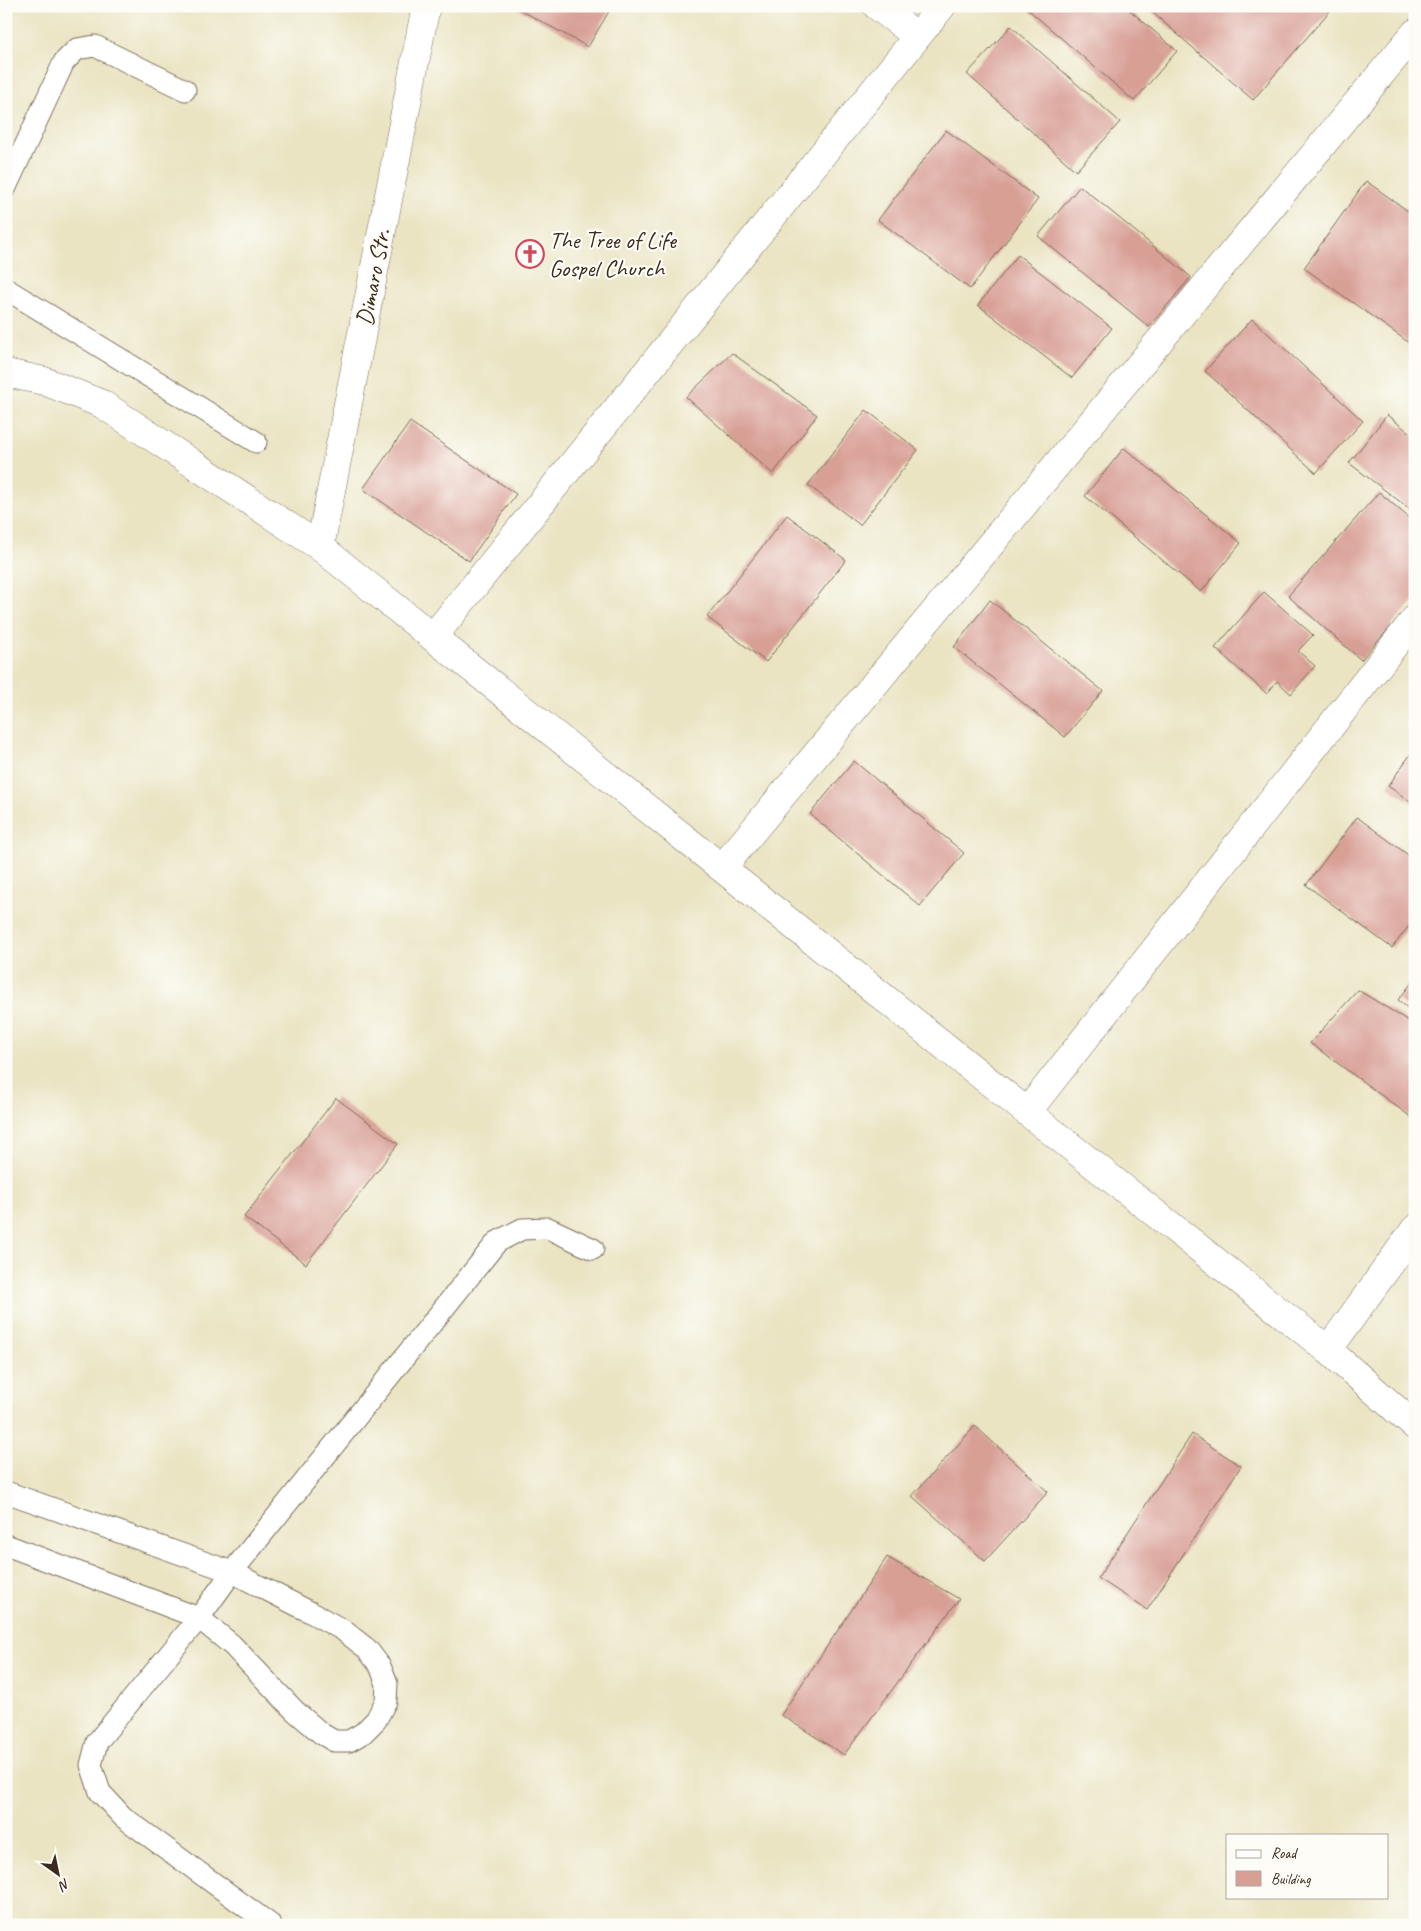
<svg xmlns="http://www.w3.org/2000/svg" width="1421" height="1931" viewBox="0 0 1421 1931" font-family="Caveat,sans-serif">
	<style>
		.building { fill: #d89f95 }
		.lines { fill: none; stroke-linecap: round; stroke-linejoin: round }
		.lane-casing { stroke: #786b58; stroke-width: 23 }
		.street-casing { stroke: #786b58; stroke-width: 29 }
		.lane { stroke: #fff; stroke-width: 21 }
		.street { stroke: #fff; stroke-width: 28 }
		.labels { text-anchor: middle; stroke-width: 4.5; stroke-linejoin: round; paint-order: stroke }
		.poi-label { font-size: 24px; fill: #3b2a1e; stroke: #fdfcf7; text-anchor: start }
		.street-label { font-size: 24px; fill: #3b2a1e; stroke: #fdfcf7 }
	</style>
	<rect width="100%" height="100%" fill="#fdfcf7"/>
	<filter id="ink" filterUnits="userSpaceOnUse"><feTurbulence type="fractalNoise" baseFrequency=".02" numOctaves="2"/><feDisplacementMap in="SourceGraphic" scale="10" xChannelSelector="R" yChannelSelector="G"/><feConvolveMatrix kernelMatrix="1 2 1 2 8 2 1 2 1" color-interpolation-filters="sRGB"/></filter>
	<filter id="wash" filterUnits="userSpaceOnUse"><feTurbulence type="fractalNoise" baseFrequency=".0096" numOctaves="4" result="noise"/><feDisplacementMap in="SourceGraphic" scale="20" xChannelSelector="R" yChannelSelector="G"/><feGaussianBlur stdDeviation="1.12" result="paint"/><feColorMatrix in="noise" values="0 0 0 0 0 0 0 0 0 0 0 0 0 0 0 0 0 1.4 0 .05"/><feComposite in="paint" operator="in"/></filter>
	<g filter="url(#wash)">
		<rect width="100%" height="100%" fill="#eae4c3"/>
		<g id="blocks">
			<g class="building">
				<path d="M513,6H612L588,47Z"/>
				<path d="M1024,6H1125L1177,51L1134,101Z"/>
				<path d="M1145,6H1334L1253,100Z"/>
				<path d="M1011,26L1120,122L1076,171L967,74Z"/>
				<path d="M946,130L1038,199L970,289L878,220Z"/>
				<path d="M1366,181L1415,216V332L1408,342L1304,268Z"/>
				<path d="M1080,186L1191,277L1149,327L1038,236Z"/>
				<path d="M1018,255L1112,328L1072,378L978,305Z"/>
				<path d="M1252,319L1363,421L1316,473L1205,371Z"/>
				<path d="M732,353L817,415L773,474L686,397Z"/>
				<path d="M866,410L918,450L860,525L808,485Z"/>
				<path d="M1387,415L1415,437V513L1349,463Z"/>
				<path d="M410,422L516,494L469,561L363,489Z"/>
				<path d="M1124,448L1241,543L1201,592L1085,496Z"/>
				<path d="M1379,492L1415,523V599L1361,660L1288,596Z"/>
				<path d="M787,515L846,560L766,662L707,617Z"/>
				<path d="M1264,592L1313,635L1298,651L1315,666L1291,694L1277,681L1267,694L1215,648Z"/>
				<path d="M990,600L1103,691L1065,737L954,647Z"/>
				<path d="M1415,748V805L1388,786Z"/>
				<path d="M854,761L964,853L920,906L810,814Z"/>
				<path d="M1357,817L1415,860V918L1392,948L1306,885Z"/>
				<path d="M1415,979V1014L1398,1000Z"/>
				<path d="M1358,990L1415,1025V1120L1310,1043Z"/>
				<path d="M336,1098L398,1144L306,1264L244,1217Z"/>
				<path d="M975,1426L1048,1492L985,1561L912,1496Z"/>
				<path d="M1192,1434L1241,1466L1147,1610L1098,1578Z"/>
				<path d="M887,1557L959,1599L844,1755L781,1715Z"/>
			</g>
		</g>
	</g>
	<g filter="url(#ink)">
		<use href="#blocks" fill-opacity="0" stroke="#786b58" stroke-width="1"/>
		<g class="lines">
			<defs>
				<g id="lane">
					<path d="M6,187L64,62L77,49L95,46L185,90"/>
					<path d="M6,289L256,442"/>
					<path d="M6,1492L232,1572L310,1612L343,1630L367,1649L380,1666L387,1684L386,1701L376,1720L363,1733L349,1741H334L322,1734L295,1711L232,1645L199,1618L6,1545"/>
					<path d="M271,1925L123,1817L100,1792L91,1765L97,1742L199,1618L232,1572L497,1242L522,1229L548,1228L593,1249"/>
				</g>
				<g id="street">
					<path d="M877,6L917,36"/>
					<path d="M6,373L44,381L102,404L320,547L1027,1112L1328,1350L1415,1426"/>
					<path d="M320,547L426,6"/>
					<path d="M433,637L942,6"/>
					<path d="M722,868L1415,33"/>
					<path d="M1027,1112L1415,619"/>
					<path d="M1328,1350L1415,1229"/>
				</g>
			</defs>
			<use href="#lane" class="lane-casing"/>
			<use href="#street" class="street-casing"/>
			<use href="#lane" class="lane"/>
			<use href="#street" class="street"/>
		</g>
	</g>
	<defs>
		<symbol id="church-ring" viewBox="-11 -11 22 22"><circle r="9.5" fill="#fdfcf7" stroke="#d1495b" stroke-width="1.5"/><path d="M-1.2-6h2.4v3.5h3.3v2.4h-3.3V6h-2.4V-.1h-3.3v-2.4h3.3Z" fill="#d1495b"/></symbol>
	</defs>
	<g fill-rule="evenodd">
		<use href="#church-ring" x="514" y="238" width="32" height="32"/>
	</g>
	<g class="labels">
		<g class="poi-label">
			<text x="549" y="248">The Tree of Life<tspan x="549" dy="28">Gospel Church</tspan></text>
		</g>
		<g class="street-label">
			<text transform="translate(373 277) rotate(-79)" y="8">Dimaro Str.</text>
		</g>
	</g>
	<rect width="1421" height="1931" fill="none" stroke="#fdfcf7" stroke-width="25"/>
	<rect x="1226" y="1834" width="162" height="65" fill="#fdfcf7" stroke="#afa8a0"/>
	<rect x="1236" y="1850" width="25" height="8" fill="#ffffff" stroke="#afa8a0"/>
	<text x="1271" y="1858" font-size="15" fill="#3b2a1e">Road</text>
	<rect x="1236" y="1871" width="25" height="15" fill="#d89f95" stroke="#afa8a0"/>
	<text x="1271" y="1884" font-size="15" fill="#3b2a1e">Building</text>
	<g transform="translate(58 1874) rotate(147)" stroke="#fdfcf7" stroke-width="4" paint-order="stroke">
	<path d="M0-4L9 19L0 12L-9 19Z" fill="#3b2a1e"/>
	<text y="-8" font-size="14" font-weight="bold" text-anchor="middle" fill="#3b2a1e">N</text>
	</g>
</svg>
